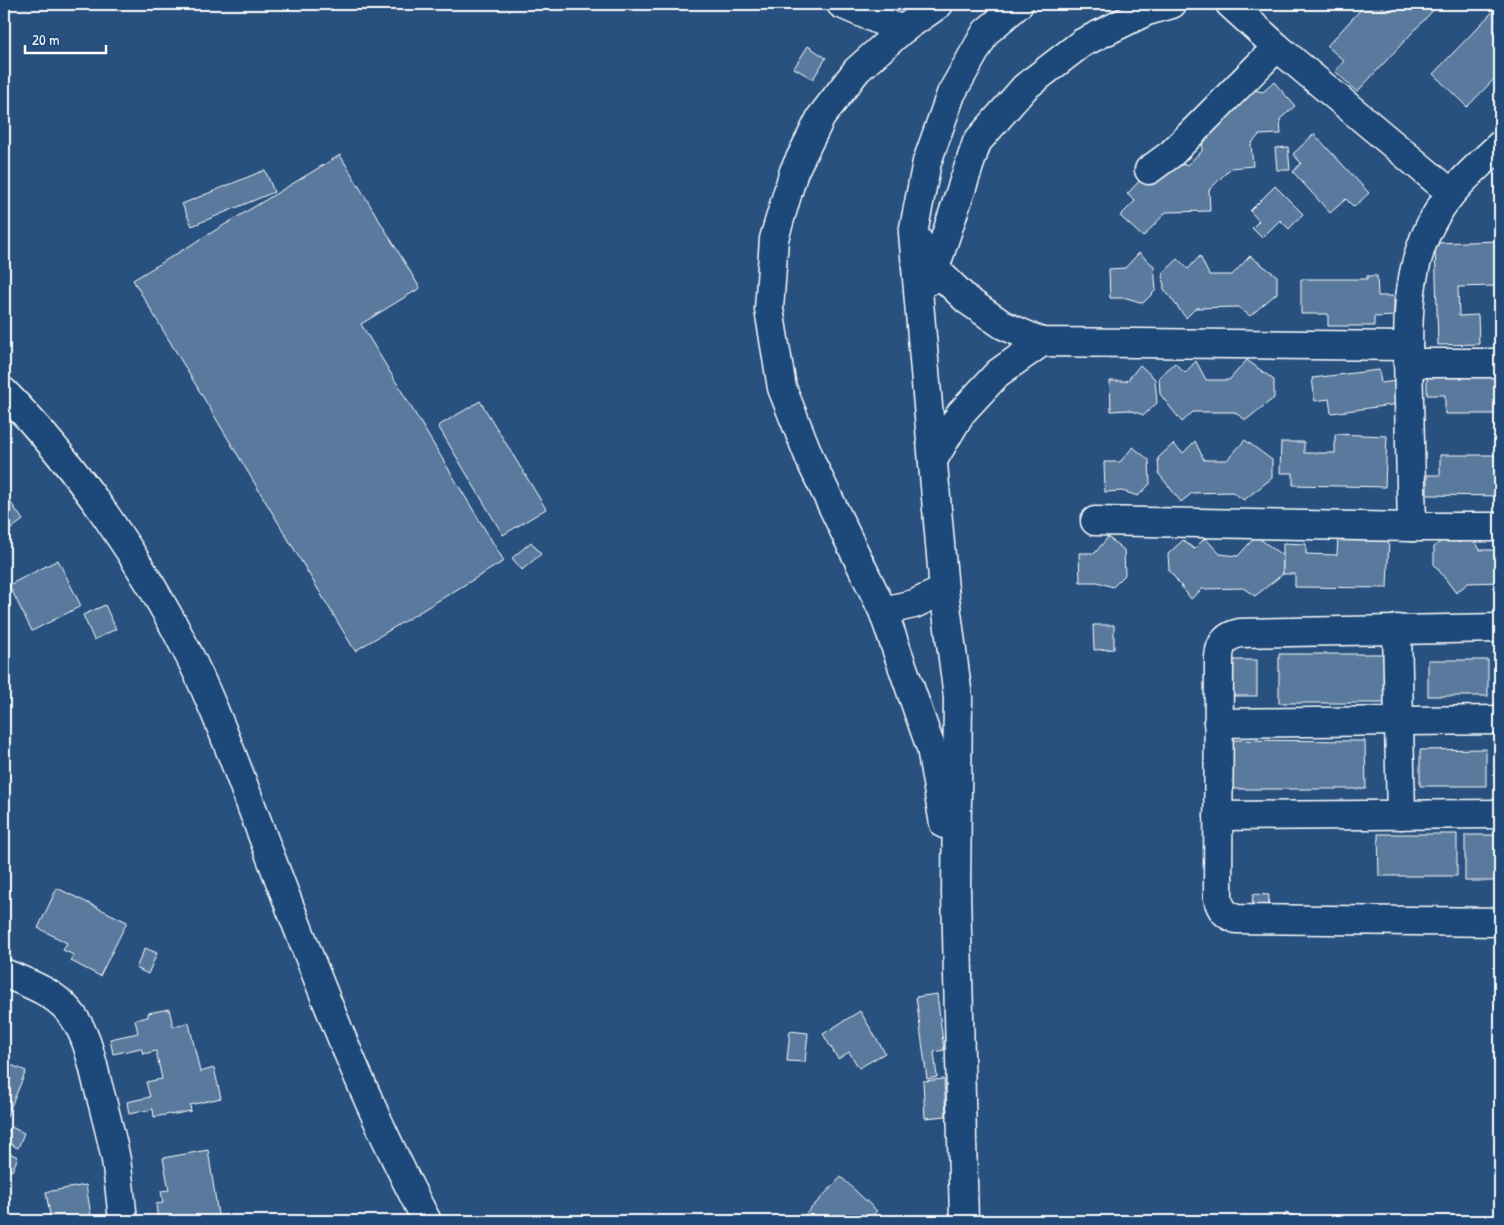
<svg xmlns="http://www.w3.org/2000/svg" width="1504" height="1225" viewBox="0 0 1504 1225" font-family="'Patrick Hand',sans-serif">
	<style>
		.building { fill: #5a7a9d; stroke: #fff }
		.lines { fill: none; stroke-linecap: round; stroke-linejoin: round }
		.minor-casing { stroke: #fff; stroke-width: 31 }
		.major-casing { stroke: #fff; stroke-width: 31 }
		.minor { stroke: #1f4a7a; stroke-width: 28 }
		.major { stroke: #1f4a7a; stroke-width: 28 }
	</style>
	<rect width="100%" height="100%" fill="#28517f"/>
	<filter id="ink" filterUnits="userSpaceOnUse"><feTurbulence type="fractalNoise" baseFrequency=".02" numOctaves="2"/><feDisplacementMap in="SourceGraphic" scale="10" xChannelSelector="R" yChannelSelector="G"/><feConvolveMatrix kernelMatrix="1 2 1 2 8 2 1 2 1" color-interpolation-filters="sRGB"/></filter>
	<g filter="url(#ink)">
		<g class="building">
			<path d="M1366,4H1379L1388,12L1395,4H1439L1357,92L1335,71L1344,61L1327,46Z"/>
			<path d="M1500,4V73L1467,107L1433,74Z"/>
			<path d="M808,46L826,58L813,79L794,68Z"/>
			<path d="M1274,82L1295,106L1280,119L1281,134L1259,135L1251,144L1253,166L1231,168L1209,190L1210,211L1166,212L1143,237L1120,216L1135,201L1127,194L1147,173L1166,176L1168,163L1187,165L1202,151L1204,130L1246,88L1263,92Z"/>
			<path d="M1314,134L1369,193L1354,207L1346,199L1330,213L1293,172L1301,163L1293,154Z"/>
			<path d="M1288,147L1290,170H1277L1275,148Z"/>
			<path d="M340,155L420,288L361,324L504,561L355,651L133,280Z"/>
			<path d="M265,170L274,192L192,226L182,204Z"/>
			<path d="M1275,186L1303,214L1289,229L1280,220L1262,238L1252,228L1259,221L1250,211Z"/>
			<path d="M1500,241V294H1495V286L1458,287L1459,316L1478,315L1479,344L1438,345L1435,243Z"/>
			<path d="M1139,253L1154,266L1156,290L1143,303L1127,298H1110L1109,269L1125,268Z"/>
			<path d="M1200,256L1209,275H1232L1250,256L1277,276V293L1250,316L1238,307L1196,308L1186,318L1164,289L1163,273L1178,259L1188,269Z"/>
			<path d="M1367,276H1377L1378,296H1394V316L1374,317V326H1328V314H1301V279H1367Z"/>
			<path d="M1247,360L1274,380V398L1246,420L1234,412H1193L1182,422L1160,394L1159,377L1175,363L1185,373L1196,361L1206,380H1229Z"/>
			<path d="M1140,365L1155,379L1157,403L1144,415L1128,410L1111,411L1110,381H1127Z"/>
			<path d="M1379,370L1381,383L1396,381L1399,404L1331,413L1329,399L1315,401L1312,378Z"/>
			<path d="M1427,371L1500,372V414H1445V395H1427Z"/>
			<path d="M480,401L546,509L503,535L438,426Z"/>
			<path d="M1335,434L1387,436L1385,487L1293,485V473H1280L1281,442H1304V453H1335Z"/>
			<path d="M1245,440L1272,460V478L1244,500L1232,492L1192,493L1181,502L1159,474L1158,458L1173,444L1183,453L1195,441L1204,460H1227Z"/>
			<path d="M1133,447L1149,460L1150,484L1138,496L1122,491L1105,492L1104,462H1120Z"/>
			<path d="M1440,455H1500V496L1427,495V475H1440Z"/>
			<path d="M6,496L23,520L4,534V498Z"/>
			<path d="M1470,531L1480,550H1500V582L1468,583L1456,593L1434,564V547L1449,534L1459,543Z"/>
			<path d="M1256,536L1283,556V574L1255,596L1243,588L1202,589L1191,599L1169,570L1168,554L1183,540L1194,549L1205,538L1220,554L1238,556Z"/>
			<path d="M1338,536L1389,537L1387,588L1295,587V574H1283V543L1306,544V554L1337,555Z"/>
			<path d="M1108,537L1124,550L1125,575L1113,587L1097,582H1080L1079,553H1095Z"/>
			<path d="M531,542L541,554L522,570L512,558Z"/>
			<path d="M58,560L81,606L32,631L9,585Z"/>
			<path d="M105,605L116,629L94,640L83,615Z"/>
			<path d="M1093,625H1114V649L1094,650Z"/>
			<rect x="1497" y="645" width="3" height="55"/>
			<rect x="1279" y="654" width="105" height="49"/>
			<rect x="1230" y="660" width="27" height="36"/>
			<rect x="1428" y="660" width="60" height="36"/>
			<rect x="1496" y="733" width="4" height="53"/>
			<path d="M1220,740L1365,741L1366,789H1220Z"/>
			<path d="M1486,749V786H1420V750Z"/>
			<path d="M1378,834H1457V876H1379Z"/>
			<rect x="1465" y="835" width="35" height="46"/>
			<path d="M57,888L127,922L100,976L71,961L74,955L63,950L67,943L38,928Z"/>
			<path d="M1253,894L1269,895L1268,910L1252,909Z"/>
			<path d="M145,948L157,953L148,974L136,968Z"/>
			<path d="M937,994L944,1050L934,1052L937,1077L927,1079L916,997Z"/>
			<path d="M169,1009L173,1026L189,1023L200,1072L214,1068L221,1098L190,1105L191,1111L170,1115V1114L154,1117L153,1109L129,1114L127,1102L150,1097L146,1082L162,1079L156,1051L143,1054L141,1048L113,1054L110,1039L138,1033L135,1020L148,1017V1013Z"/>
			<path d="M860,1011L885,1053L859,1068L849,1052L838,1059L823,1034Z"/>
			<path d="M790,1031L808,1033L805,1062L787,1061Z"/>
			<path d="M8,1064L26,1071L4,1123V1073Z"/>
			<path d="M944,1079L946,1116L925,1118L923,1081Z"/>
			<path d="M11,1127L24,1133L18,1148L10,1144L7,1152L18,1157L12,1171L4,1167V1129L9,1131Z"/>
			<path d="M208,1150L219,1221H158L156,1204L163,1203L161,1191L169,1190L163,1158Z"/>
			<path d="M841,1177L877,1211L866,1221H799Z"/>
			<path d="M86,1185L92,1221H51L46,1192Z"/>
			<path d="M1286,1213L1306,1221H1282Z"/>
		</g>
		<g class="lines">
			<defs>
				<g id="minor">
					<path d="M841,4L902,30"/>
					<path d="M939,4L902,30L857,70L821,117L794,171L774,239L769,309L782,388L812,464L883,611L931,748L944,824"/>
					<path d="M1230,4L1277,47L1451,193"/>
					<path d="M1149,170L1171,154L1277,47"/>
					<path d="M917,239L935,269L967,300L1003,325L1042,342L1408,346"/>
					<path d="M931,280L977,142L1025,87L1082,43L1147,11L1172,4"/>
					<path d="M1408,363H1500"/>
					<path d="M933,460L961,413L998,373L1042,342"/>
					<path d="M1095,521L1412,527H1500"/>
					<path d="M1412,527C1411,485 1410,443 1409,401C1408,339 1402,271 1436,215C1452,188 1477,167 1500,145"/>
					<path d="M883,611L914,604L944,590"/>
					<path d="M1500,628L1240,633C1226,636 1220,643 1219,657L1218,898C1220,909 1225,915 1236,919L1500,922"/>
					<path d="M1397,629L1401,815"/>
					<path d="M1218,723L1500,720"/>
					<path d="M1218,816L1500,814"/>
					<path d="M4,973C27,983 52,991 69,1011C86,1031 91,1057 97,1082C104,1108 111,1134 116,1160C119,1180 121,1201 123,1221"/>
					<path d="M964,1221L956,892L958,697L944,590L913,233L927,162L951,94L986,32L1019,4"/>
				</g>
				<path id="major" d="M4,392C77,466 144,564 190,657C222,722 245,791 271,858C318,981 365,1104 427,1221"/>
			</defs>
			<use href="#minor" class="minor-casing"/>
			<use href="#major" class="major-casing"/>
			<use href="#minor" class="minor"/>
			<use href="#major" class="major"/>
		</g>
	</g>
	<rect width="1504" height="1225" fill="none" stroke="#1f4a7a" stroke-width="20"/>
	<rect x="10" y="10" width="1484" height="1205" fill="none" stroke="#fff" stroke-width="2" filter="url(#ink)"/>
	<path d="M25 45v8h81v-8" fill="none" stroke="#ffffff" stroke-width="2.5"/>
	<text x="32" y="45" font-size="15" fill="#ffffff" stroke="#1f4a7a" stroke-width="4" paint-order="stroke">20 m</text>
</svg>
